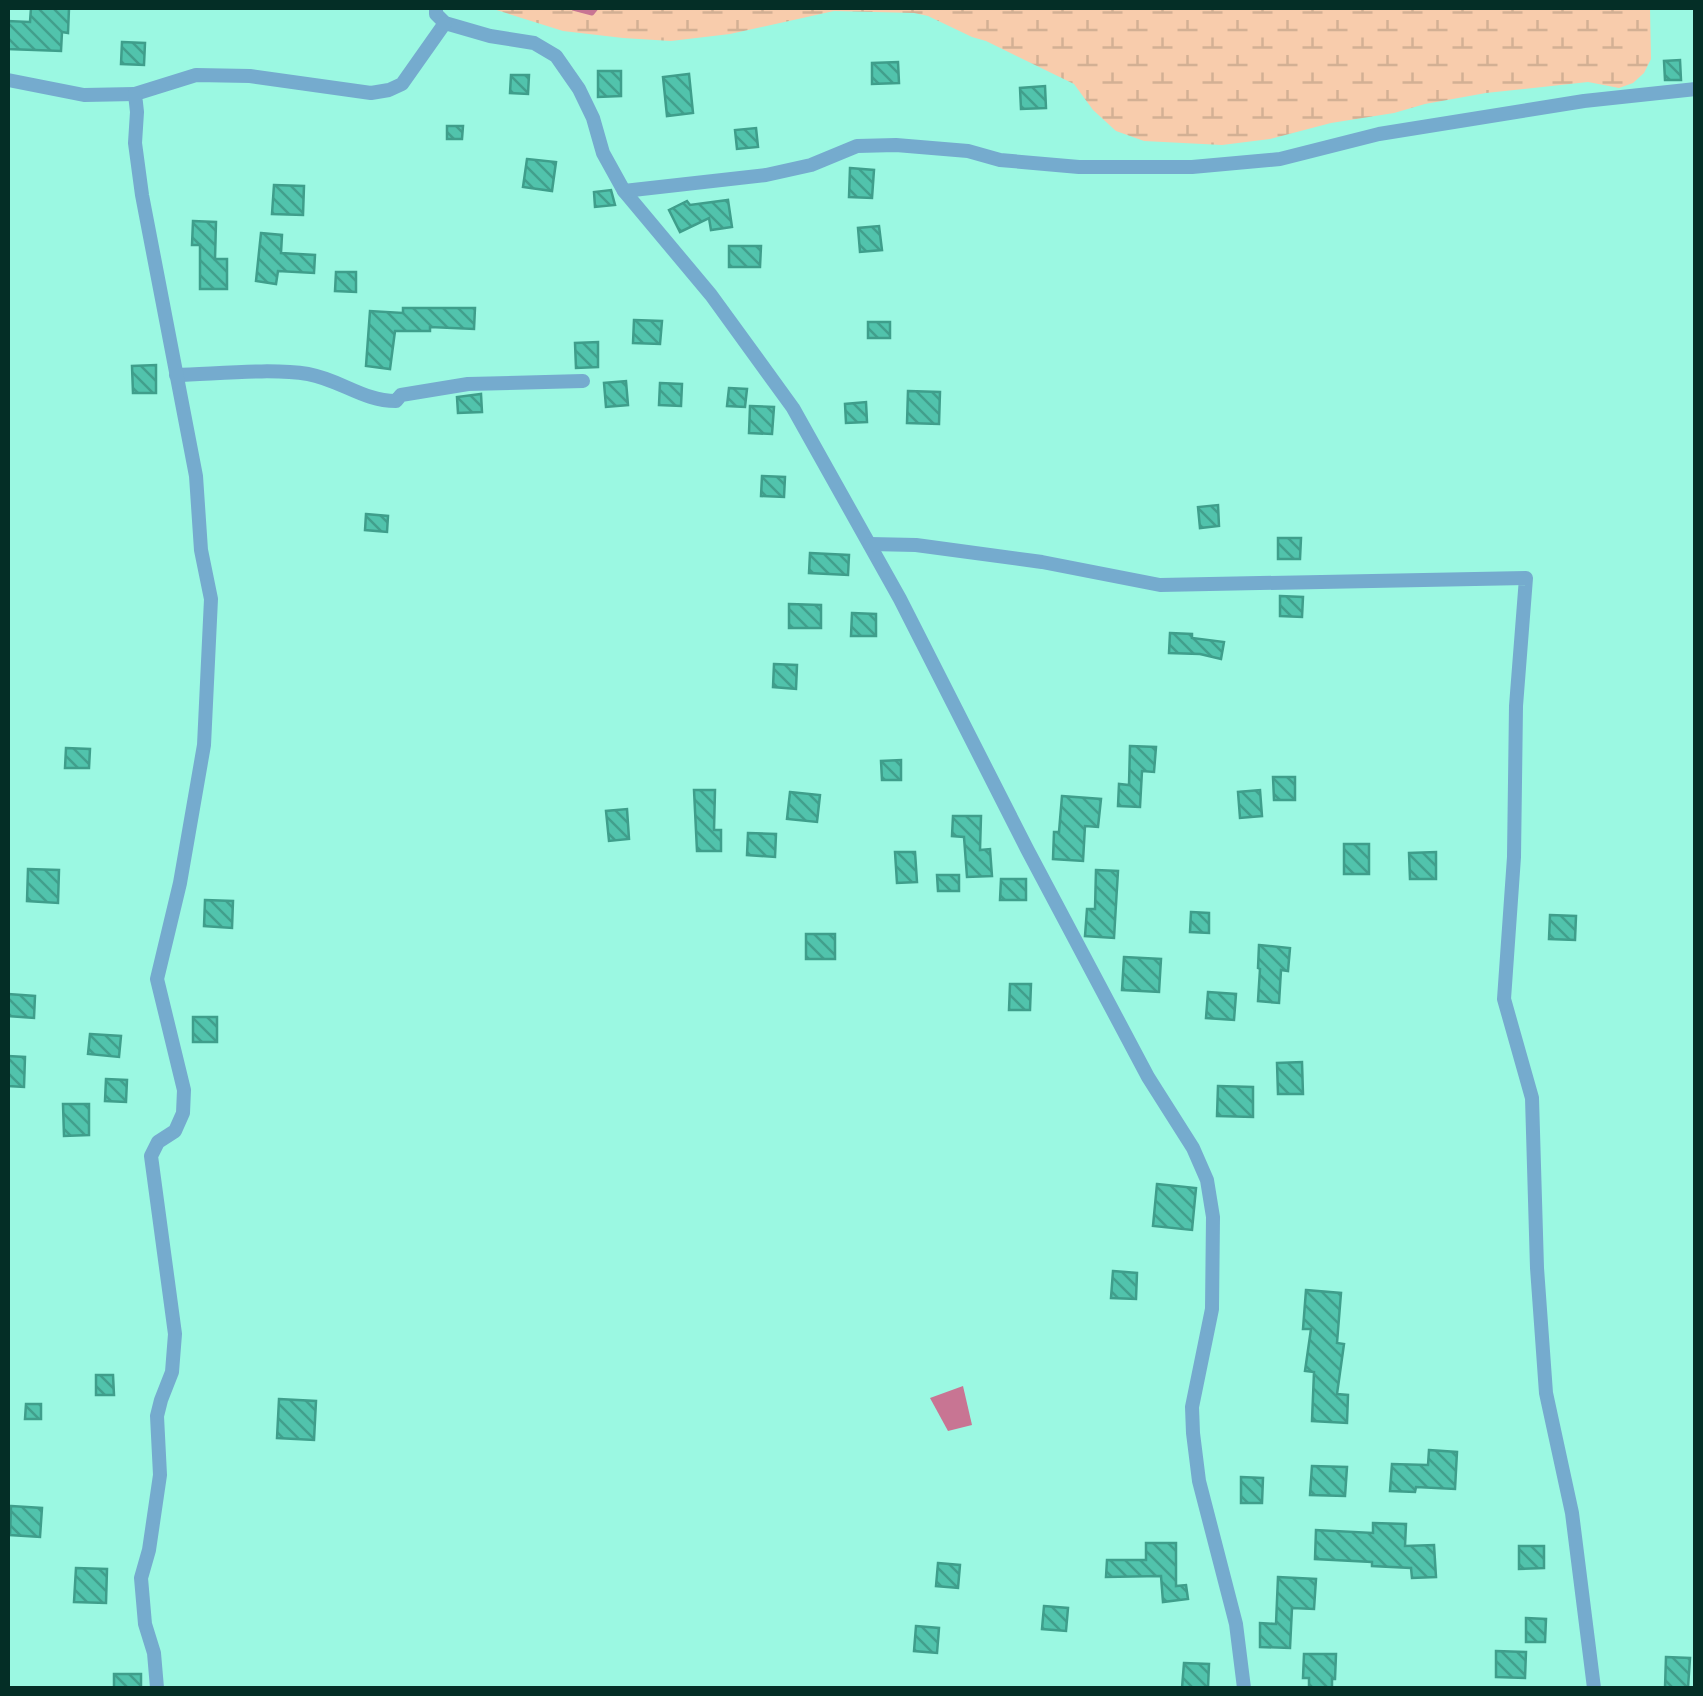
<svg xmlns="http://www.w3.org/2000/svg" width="1703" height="1696" viewBox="0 0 1703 1696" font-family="Arial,sans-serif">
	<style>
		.wetland { fill: url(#wetland-marsh) }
		.water { fill: #c87593 }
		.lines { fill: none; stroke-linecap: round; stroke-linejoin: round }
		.stream { stroke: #c87593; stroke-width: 5 }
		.building { fill: url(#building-back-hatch); stroke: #3f9e8b; stroke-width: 2.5 }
		.street { stroke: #75abce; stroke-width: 14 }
	</style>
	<defs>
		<pattern id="wetland-marsh" width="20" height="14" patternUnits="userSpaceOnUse" patternTransform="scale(2.5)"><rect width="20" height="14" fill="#f8ccac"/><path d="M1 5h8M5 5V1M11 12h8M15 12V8" fill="none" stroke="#d3b094"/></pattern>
		<pattern id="building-back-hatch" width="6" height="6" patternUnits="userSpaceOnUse" patternTransform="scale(2.5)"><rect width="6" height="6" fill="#51c3ac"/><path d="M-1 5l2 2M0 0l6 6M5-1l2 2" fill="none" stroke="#419f8c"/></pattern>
	</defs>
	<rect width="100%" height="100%" fill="#9bf8e2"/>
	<path class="wetland" d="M490,8H1650L1651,59L1644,73L1633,83L1619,88L1588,82L1486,93L1425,104L1394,113L1331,123L1270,139L1222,145L1144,141L1116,131L1093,110L1074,84L986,41L972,37L928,16L914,13L834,11L730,34L671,41L623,38L563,31Z"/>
	<path class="water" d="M963,1386L972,1425L948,1431L930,1398Z"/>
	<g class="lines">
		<path class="stream" d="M573,8L592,13L596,8"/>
	</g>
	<g class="building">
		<path d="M31,8H69L68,33L62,32L61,51L8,49V21L30,22Z"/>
		<path d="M122,42L145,43L144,65L121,64Z"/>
		<path d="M1680,60L1681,80H1665L1664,61Z"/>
		<path d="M898,62L899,83L872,84V63Z"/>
		<path d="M598,71H621V96L598,97Z"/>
		<path d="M689,74L693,113L667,116L663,77Z"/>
		<path d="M511,75H529L528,94L510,93Z"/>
		<path d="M1045,86L1046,108L1021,109L1020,88Z"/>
		<path d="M447,126H463L462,139H447Z"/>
		<path d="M756,128L758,147L737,149L735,130Z"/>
		<path d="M527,159L556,162L552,191L523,187Z"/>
		<path d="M850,168L874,170L872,198L849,197Z"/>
		<path d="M274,185L304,186L303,215L272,214Z"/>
		<path d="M611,190L615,205L595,207L594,192Z"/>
		<path d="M728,200L732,227L711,230L709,218L680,232L669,210L687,201L690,205Z"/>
		<path d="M193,221L216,222L215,259H227V289H200V245H192Z"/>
		<path d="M879,226L882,250L860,252L858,228Z"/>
		<path d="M261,233L282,235L281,253L315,255L314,273L278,271L276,284L256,281Z"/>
		<path d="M729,246H761L760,267H729Z"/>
		<path d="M336,272H356V292L335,291Z"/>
		<path d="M403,308H475L474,329L430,327V331H395L390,369L366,366L370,311L403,313Z"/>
		<path d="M634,320L662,321L660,344L633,343Z"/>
		<rect x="868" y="322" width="22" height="16"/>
		<path d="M598,342V367L576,368L575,343Z"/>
		<path d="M156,365V393H133L132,366Z"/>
		<path d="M626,381L628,405L606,407L604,383Z"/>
		<path d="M660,383L682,384L681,406L659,405Z"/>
		<path d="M729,388L747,389L745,407L727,406Z"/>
		<path d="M908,391L940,392L939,424L907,423Z"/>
		<path d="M481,394L482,412L458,413L457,397Z"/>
		<path d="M866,402L867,422L846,423L845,404Z"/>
		<path d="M750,406L774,407L772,434L749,433Z"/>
		<path d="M762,476L785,477L784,497L761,496Z"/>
		<path d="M1218,505L1219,526L1200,528L1198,507Z"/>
		<path d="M366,514L388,516L387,532L365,530Z"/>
		<path d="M1278,538H1301L1300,559H1278Z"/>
		<path d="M810,553L849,555L848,575L809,573Z"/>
		<path d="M1280,596L1303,597L1302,617L1280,616Z"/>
		<path d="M789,604L821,605V628H789Z"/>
		<path d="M852,613L876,614V636H851Z"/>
		<path d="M1170,633L1192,634V638L1224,642L1221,659L1200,654L1169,653Z"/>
		<path d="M774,664L797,665L796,689L773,687Z"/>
		<path d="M1130,746L1156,747L1154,772L1142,771L1140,807L1118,806L1119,784L1129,785Z"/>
		<path d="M66,748L90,749L89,768H65Z"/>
		<path d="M901,760V780H882L881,761Z"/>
		<path d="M1273,777H1295V800H1274Z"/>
		<path d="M694,790H715L714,830H721V851H697Z"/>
		<path d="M1260,790L1262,816L1240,818L1238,792Z"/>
		<path d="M790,792L820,795L817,822L787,819Z"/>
		<path d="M1062,796L1101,799L1098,827L1085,826L1083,861L1053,859L1054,832H1059Z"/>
		<path d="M627,809L629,839L609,841L606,811Z"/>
		<path d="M953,816H981L980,850L990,849L992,876L967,877L964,837L952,836Z"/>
		<path d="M748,833L776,834L775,857L747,855Z"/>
		<rect x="1344" y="844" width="25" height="30"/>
		<path d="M895,852H915L917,882L897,883Z"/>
		<path d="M1436,852V879H1410L1409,853Z"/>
		<path d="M28,869L59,870L58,903L27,901Z"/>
		<path d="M1096,870L1118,871L1114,938L1085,936L1087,909H1095Z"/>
		<path d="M937,875H959V891H938Z"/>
		<path d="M1001,879H1026V900H1000Z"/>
		<path d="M205,900L233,901L232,928L204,926Z"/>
		<path d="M1191,912L1209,913V933L1190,932Z"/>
		<path d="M1550,915L1576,916L1575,940L1549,939Z"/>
		<rect x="806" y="934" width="29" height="25"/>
		<path d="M1259,945L1290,948L1288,971L1281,970L1279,1003L1258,1001L1260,969L1258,968Z"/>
		<path d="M1124,957L1161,959L1159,992L1122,990Z"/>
		<path d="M1010,984H1031L1030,1010H1009Z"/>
		<path d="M1208,992L1236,994L1234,1020L1206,1018Z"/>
		<path d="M8,994L35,996L34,1018L8,1016Z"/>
		<rect x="193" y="1017" width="24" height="25"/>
		<path d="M90,1034L121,1036L119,1057L88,1054Z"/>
		<path d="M8,1056L25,1057L24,1087L8,1086Z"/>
		<path d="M1302,1062L1303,1094H1278L1277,1063Z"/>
		<path d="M106,1079L127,1080L126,1102L105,1101Z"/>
		<path d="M1218,1086L1253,1087V1117L1217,1116Z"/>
		<path d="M63,1104H89V1135L64,1136Z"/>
		<path d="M1157,1184L1196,1188L1192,1230L1153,1226Z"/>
		<path d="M1113,1271L1137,1273L1136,1299L1111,1298Z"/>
		<path d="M1306,1290L1341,1293L1337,1343L1344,1344L1337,1394L1348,1395L1347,1423L1312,1421L1314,1372L1305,1371L1311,1329H1303Z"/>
		<path d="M96,1375H113L114,1395H96Z"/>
		<path d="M279,1399L316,1401L314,1440L277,1438Z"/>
		<path d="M26,1404H41V1419H25Z"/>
		<path d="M1429,1450L1457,1452L1455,1489L1416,1487L1415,1492L1390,1491L1392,1464L1428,1465Z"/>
		<path d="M1312,1466L1347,1467L1345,1496L1310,1495Z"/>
		<path d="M1241,1477L1263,1478L1262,1503H1241Z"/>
		<path d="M11,1506L42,1508L40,1537L10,1535Z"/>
		<path d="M1373,1523L1406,1524L1405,1546L1434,1545L1436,1577L1412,1578L1411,1568L1372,1566V1562L1315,1559L1316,1530L1373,1533Z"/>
		<path d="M1146,1543H1176V1586L1186,1585L1188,1599L1163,1602L1161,1576L1106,1577L1107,1560H1146Z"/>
		<path d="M1519,1546H1544V1568L1519,1569Z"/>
		<path d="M938,1563L960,1565L958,1588L936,1586Z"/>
		<path d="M76,1568L107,1569L106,1603L74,1602Z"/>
		<path d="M1278,1577L1316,1579L1314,1609L1292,1608L1290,1648L1260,1647V1623L1276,1624Z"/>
		<path d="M1044,1606L1068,1608L1066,1631L1042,1629Z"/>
		<path d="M1526,1618L1546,1619L1545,1642H1526Z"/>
		<path d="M916,1626L939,1628L937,1653L914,1651Z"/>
		<path d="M1496,1651L1526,1652L1525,1678L1496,1677Z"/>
		<path d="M1304,1654H1336L1335,1679H1332V1688H1309V1678H1303Z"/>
		<path d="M1666,1657L1690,1658L1688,1688H1665Z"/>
		<path d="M1184,1663L1209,1664L1208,1688H1182Z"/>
		<rect x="114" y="1674" width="27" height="14"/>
	</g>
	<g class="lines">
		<g class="street">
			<path d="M436,8V14L445,23L490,36L534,43L556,56L579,89L593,118L603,153L624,191L711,295L793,408L900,599L1027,849L1148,1077L1193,1148L1207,1180L1213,1217L1212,1309L1192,1407L1193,1433L1199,1481L1236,1624L1244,1688"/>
			<path d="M8,80L84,95L135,94"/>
			<path d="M624,191L766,175L811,165L857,146L896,145L968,151L1000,160L1079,167H1192L1280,159L1379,134L1584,101L1696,89"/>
			<path d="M176,375C215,374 271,368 308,374C341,380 363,401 396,401L401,395L468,384L583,381"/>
			<path d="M870,544L916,545L1042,562L1160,585L1526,578L1516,706L1514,857L1504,999L1532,1098L1537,1268L1546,1393L1572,1513L1594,1688"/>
			<path d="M157,1688L154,1653L145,1624L141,1578L149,1550L160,1475L157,1416L161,1400L172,1372L175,1334L151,1156L158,1142L175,1131L183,1113L184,1090L157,979L180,883L204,745L211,599L201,550L196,476L142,195L135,143L137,112L135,94L196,75L250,76L371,93L389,90L402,84L445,23"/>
		</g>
	</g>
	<rect width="1703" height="1696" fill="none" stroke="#042e26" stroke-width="20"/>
</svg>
